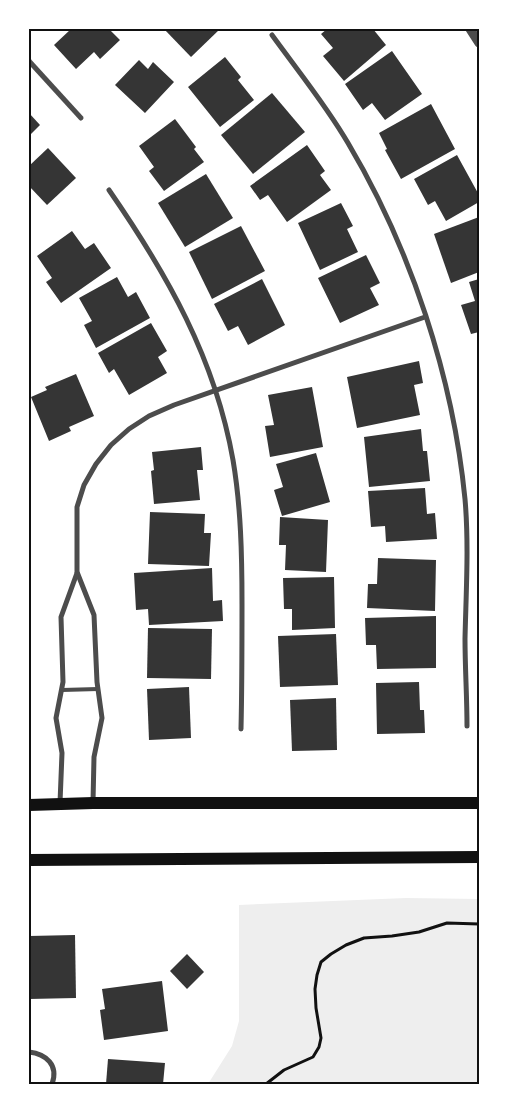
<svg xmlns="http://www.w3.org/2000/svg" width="508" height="1113" viewBox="0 0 508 1113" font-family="Helvetica,sans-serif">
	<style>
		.green { fill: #eee }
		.building { fill: #353535 }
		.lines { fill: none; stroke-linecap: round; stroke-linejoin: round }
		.path { stroke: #111; stroke-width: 3 }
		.service { stroke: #4c4c4c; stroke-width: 4 }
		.minor { stroke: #4c4c4c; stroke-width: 5 }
		.tertiary { stroke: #4c4c4c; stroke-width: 9 }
		.primary { stroke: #111; stroke-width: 12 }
		.neatline { fill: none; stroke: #111; stroke-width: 2 }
	</style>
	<rect width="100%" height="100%" fill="#fff"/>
	<path class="green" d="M406,898L479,899V1084H208L232,1046L239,1021V905Z"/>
	<g class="building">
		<path d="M71,29H109L120,40L100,59L94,52L76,69L54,45Z"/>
		<path d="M164,29H220L191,57Z"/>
		<path d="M327,29H373L386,45L344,81L323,56L333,48L321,34Z"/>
		<path d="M392,51L422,94L385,120L372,103L363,110L345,84Z"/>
		<path d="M225,57L241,77L238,80L254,100L220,127L188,87Z"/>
		<path d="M139,60L148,69L153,62L174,82L145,113L115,85Z"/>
		<path d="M272,93L305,132L253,174L221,135Z"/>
		<path d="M431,104L455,149L401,179L385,150L387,149L379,133Z"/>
		<path d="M29,113L40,125L29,136Z"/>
		<path d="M175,119L196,147L194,149L204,162L164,191L149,171L154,167L139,146Z"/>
		<path d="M307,145L325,171L320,175L331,190L287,222L268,195L260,200L250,186Z"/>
		<path d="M48,148L76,178L47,205L29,186V166Z"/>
		<path d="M457,155L479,195V202L446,221L435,201L428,205L414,179Z"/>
		<path d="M206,174L233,218L185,247L158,203Z"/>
		<path d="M341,203L353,226L347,229L358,252L320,270L298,223Z"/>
		<path d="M479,217V272L451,283L434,234Z"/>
		<path d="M241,226L265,271L212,299L189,252Z"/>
		<path d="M72,231L85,249L94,243L111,268L61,303L46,282L52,278L37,256Z"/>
		<path d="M366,255L380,283L370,288L379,305L340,323L318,278Z"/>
		<path d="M117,277L128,297L136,292L150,318L96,348L84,325L92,321L79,298Z"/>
		<path d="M262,279L285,325L248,345L238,326L228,331L214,304Z"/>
		<path d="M479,279V332L471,334L461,305L475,301L469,282Z"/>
		<path d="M151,323L167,351L158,357L167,373L129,395L114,369L109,373L98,353Z"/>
		<path d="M419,361L423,383L414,385L420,415L357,428L347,377Z"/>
		<path d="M76,374L94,416L69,427L71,431L49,441L31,397L47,390L45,387Z"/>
		<path d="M312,387L323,447L270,457L265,426L274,425L268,395Z"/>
		<path d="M421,429L423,451H427L430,481L369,487L364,437Z"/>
		<path d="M201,447L203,470H197L200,500L154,504L151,471L154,470L152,452Z"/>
		<path d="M316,453L330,502L282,516L274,490L283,487L276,464Z"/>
		<path d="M425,488L427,514L435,513L437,539L386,542L385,526L371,527L368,491Z"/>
		<path d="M150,512L205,514L204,533H211L209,566L148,564Z"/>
		<path d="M280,517L328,520L326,572L285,570L286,545H279Z"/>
		<path d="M378,558L436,560L435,611L367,608L368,584H377Z"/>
		<path d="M212,568L213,601L222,600L223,621L149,625L148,609L136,610L134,573Z"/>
		<path d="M334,577L335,628L292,630V609H284L283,578Z"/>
		<path d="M436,616V668L377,669L376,645H366L365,618Z"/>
		<path d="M148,628L212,629L211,679L147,678Z"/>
		<path d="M336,634L338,685L280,687L278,636Z"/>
		<path d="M419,682L420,710H424L425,733L377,734L376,683Z"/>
		<path d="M189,687L191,738L149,740L147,689Z"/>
		<path d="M336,698L337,750L292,751L290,700Z"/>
		<path d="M75,935L76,998L29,999V936Z"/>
		<path d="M187,954L204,972L187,989L170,971Z"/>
		<path d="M162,981L168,1031L104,1040L100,1010L105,1009L102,989Z"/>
		<path d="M108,1059L165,1063L163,1084H106Z"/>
	</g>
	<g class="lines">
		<path class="path" d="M266,1084L284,1070L313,1057L319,1047L321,1038L316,1008L315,989L317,975L321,962L331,954L346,945L364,938L392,936L419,932L447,923L479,924"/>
		<path class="service" d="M62,690L98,689"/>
		<g class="minor">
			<path d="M272,35C298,71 326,105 348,143C411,249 453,377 465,499C469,545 466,593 465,639C465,668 467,697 467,726"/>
			<path d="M29,61L81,118"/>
			<path d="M109,190C167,274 215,358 233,460C241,507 242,556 242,604C242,645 242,687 241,729"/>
			<path d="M93,802L94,757L102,718L97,682L94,615L77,572V507L84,485L96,464L111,445L129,429L149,416L174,405L425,317"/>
			<path d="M60,803L62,753L56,718L63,682L61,617L77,573"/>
			<path d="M29,1052C46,1054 59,1065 52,1084"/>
		</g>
		<path class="tertiary" d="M470,29L479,43"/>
		<g class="primary">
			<path d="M29,805L93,803H479"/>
			<path d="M29,860L479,857"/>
		</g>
	</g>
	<rect width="508" height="1113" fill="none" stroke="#ffffff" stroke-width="60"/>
	<rect x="30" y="30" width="448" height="1053" class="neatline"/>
</svg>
